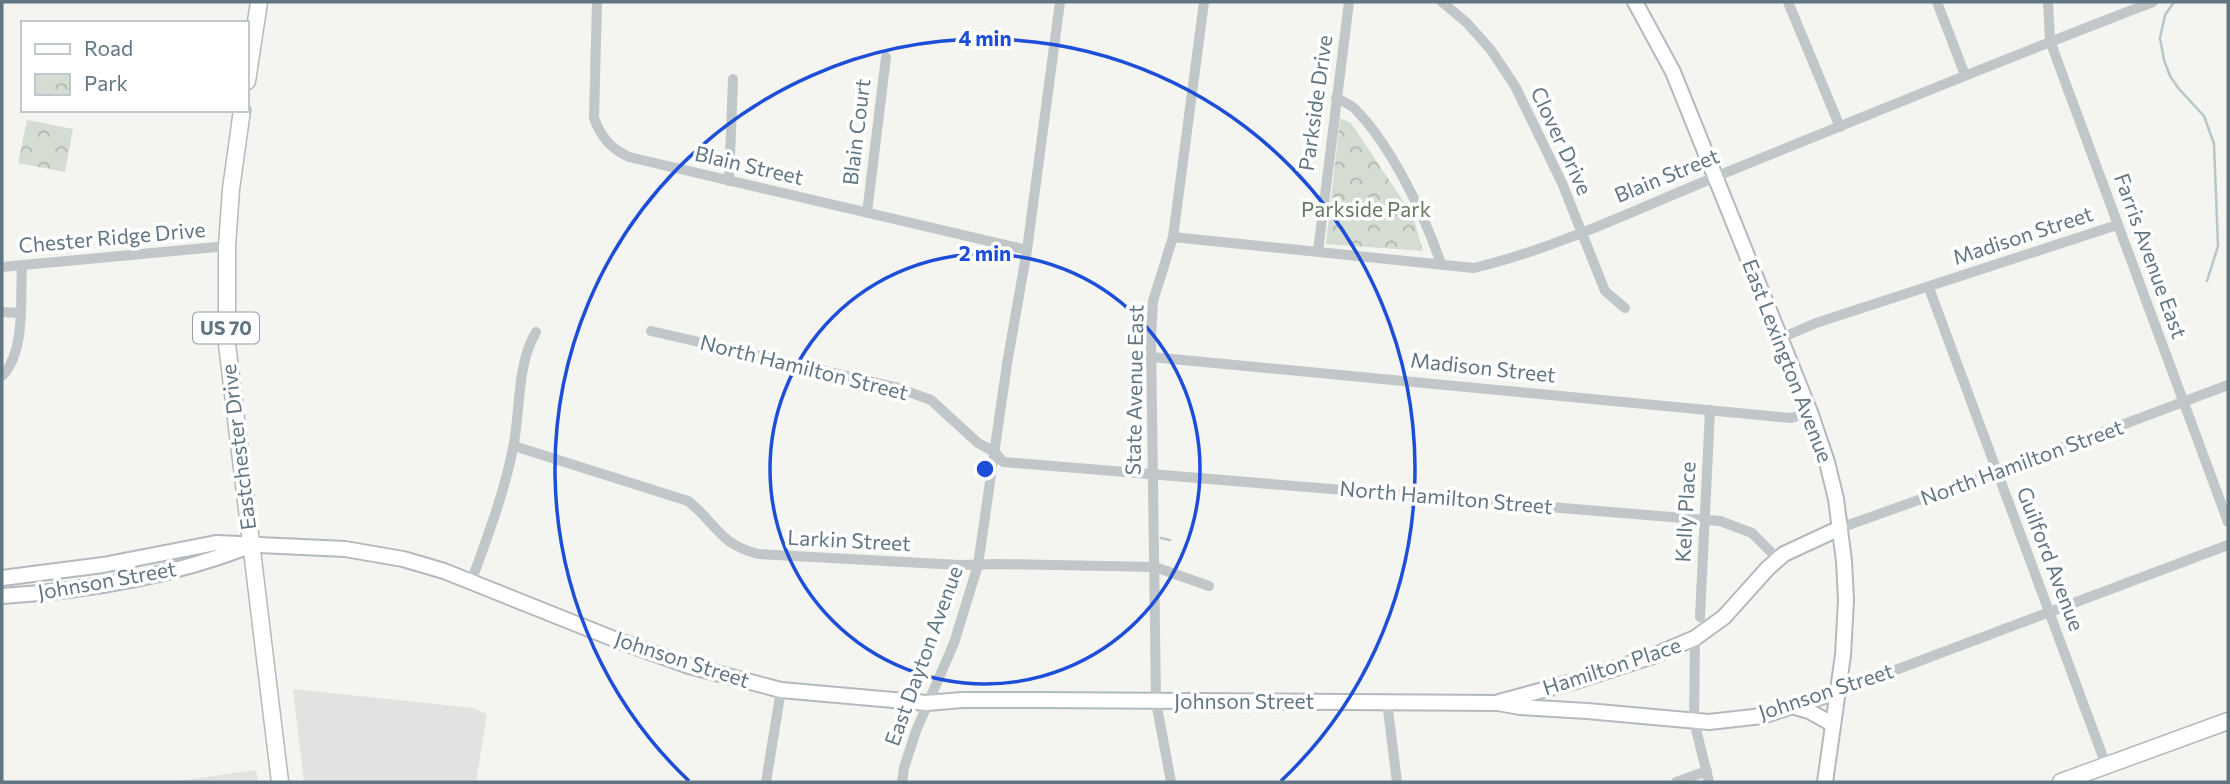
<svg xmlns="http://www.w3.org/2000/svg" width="2230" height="784" viewBox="0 0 2230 784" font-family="Commissioner,sans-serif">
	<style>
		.built { fill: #e2e3e1 }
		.park { fill: url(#park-crowns) }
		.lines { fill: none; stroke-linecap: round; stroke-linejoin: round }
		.stream { stroke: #b8c6ca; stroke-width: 2.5 }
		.secondary-casing { stroke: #b3b9bd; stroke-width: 18 }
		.primary-casing { stroke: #b4b9bc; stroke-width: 19 }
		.street { stroke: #c1c6c8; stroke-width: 10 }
		.secondary { stroke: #fff; stroke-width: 14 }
		.primary { stroke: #fff; stroke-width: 16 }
		.ring { fill: none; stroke: #1d4ed8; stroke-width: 3.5 }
		.labels { text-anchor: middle; stroke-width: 7; stroke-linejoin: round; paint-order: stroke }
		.shield { fill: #fff; stroke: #909fa8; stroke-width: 2 }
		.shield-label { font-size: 19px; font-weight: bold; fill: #617683 }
		.street-label { font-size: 21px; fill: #617683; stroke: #fff }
		.park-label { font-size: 21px; fill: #677a60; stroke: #fff }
		.centre { fill: #1d4ed8; stroke: #fff; stroke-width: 3.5 }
		.ring-label { font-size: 21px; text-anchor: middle; font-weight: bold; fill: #1d4ed8; stroke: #fff; stroke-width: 7; stroke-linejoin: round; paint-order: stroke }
	</style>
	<defs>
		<pattern id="park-crowns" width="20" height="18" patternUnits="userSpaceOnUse" patternTransform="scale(1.75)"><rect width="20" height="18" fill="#d5dcd1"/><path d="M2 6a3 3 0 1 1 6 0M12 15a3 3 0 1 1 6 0" fill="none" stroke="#b0b7af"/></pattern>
	</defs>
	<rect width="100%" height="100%" fill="#f4f4f0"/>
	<g class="built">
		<path d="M293,689L473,708L487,714L476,782H304Z"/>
		<path d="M256,770L258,782H172Z"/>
	</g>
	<g class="park">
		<path d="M1340,118L1351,123L1413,216L1423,251L1326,244Z"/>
		<path d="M27,120L73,129L65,172L18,163Z"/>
	</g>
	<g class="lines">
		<g class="stream">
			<path d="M2174,2L2165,15L2160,38L2164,60L2170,76L2179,89L2204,116L2214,144L2218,246L2207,281"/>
			<path d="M1161,538L1170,540"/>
		</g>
		<defs>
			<g id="secondary">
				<path d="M1635,2L1673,72L1810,412L1827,462L1836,499L1844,561L1846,600L1843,655L1825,782"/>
				<path d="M2,578L103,565L216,543L345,549L403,559L444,571L619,641L689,666L781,690L927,703L962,700H1036L1498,703L1520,707L1587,711L1709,722L1762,716L1837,692"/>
				<path d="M2,596C85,591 169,577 247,547"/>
				<path d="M1499,702L1576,681L1653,656L1695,638L1724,617L1768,568L1784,554L1840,528"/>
				<path d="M1792,706L1809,711L1832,724"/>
			</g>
			<g id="primary">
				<path d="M247,81L259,2"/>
				<path d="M242,110L231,189L227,246V344L280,782"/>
				<path d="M2061,782L2228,721"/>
			</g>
		</defs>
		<use href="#secondary" class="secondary-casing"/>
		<use href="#primary" class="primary-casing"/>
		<g class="street">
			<path d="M597,2L594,118C601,137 611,149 629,157L1027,250"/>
			<path d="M1442,2L1467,23L1491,50L1515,86L1562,183L1605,291L1625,308"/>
			<path d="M1788,2L1840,127"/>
			<path d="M1937,2L1965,75"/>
			<path d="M2048,2L2050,41L2228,522"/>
			<path d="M1336,98C1342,101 1350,104 1355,109C1391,145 1425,216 1441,264"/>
			<path d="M729,181L733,79"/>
			<path d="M867,213L886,57"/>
			<path d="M1173,237L1474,268C1554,249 1637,209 1713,178C1860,118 2006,58 2153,2"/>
			<path d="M1318,251L1349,2"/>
			<path d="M2,267L227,246"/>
			<path d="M1929,288L2106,765"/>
			<path d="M2,312L19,313"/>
			<path d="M651,331L895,387L931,400L978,443L995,452L1003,462L1720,521L1752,533L1778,559"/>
			<path d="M1781,338L1816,323L2117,225"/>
			<path d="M1151,357L1791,418L1810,412"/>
			<path d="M2,376C26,352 20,299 22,266"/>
			<path d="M514,446L688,501C717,524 719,544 758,554L959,565L997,564L1155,567L1209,586"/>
			<path d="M1840,528L1997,472L2228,385"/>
			<path d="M471,582C487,538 504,494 513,448C521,410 516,366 536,332"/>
			<path d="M1700,617L1710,410"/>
			<path d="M1695,638L1694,721L1709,782"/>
			<path d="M1837,692L2228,545"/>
			<path d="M1387,702L1397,782"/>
			<path d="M766,782L781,690"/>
			<path d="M902,782L904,768L916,731L954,643L978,565L1007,364L1027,250L1060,2"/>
			<path d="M1171,782L1156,702L1151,338L1153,301L1173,237L1204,2"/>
			<path d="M1676,782L1707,771"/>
		</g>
		<use href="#secondary" class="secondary"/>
		<use href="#primary" class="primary"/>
	</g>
	<g class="ring">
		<circle cx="985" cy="469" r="215"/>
		<path d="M689 781A430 430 0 1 1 1281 781"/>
	</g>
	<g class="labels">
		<rect class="shield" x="193" y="312.5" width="66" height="31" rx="5"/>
		<g class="shield-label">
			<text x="226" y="335">US 70</text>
		</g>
		<g class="street-label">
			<text transform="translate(1316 103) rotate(-82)" y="7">Parkside Drive</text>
			<text transform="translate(857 132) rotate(-83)" y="7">Blain Court</text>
			<text transform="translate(1561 141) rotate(65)" y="7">Clover Drive</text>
			<text transform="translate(749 166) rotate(13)" y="7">Blain Street</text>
			<text transform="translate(1667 176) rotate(-22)" y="7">Blain Street</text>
			<text transform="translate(2023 236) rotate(-18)" y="7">Madison Street</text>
			<text transform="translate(112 238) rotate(-5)" y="7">Chester Ridge Drive</text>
			<text transform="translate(2150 256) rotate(70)" y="7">Farris Avenue East</text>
			<text transform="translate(1787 361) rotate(69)" y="7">East Lexington Avenue</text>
			<text transform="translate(804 368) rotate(14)" y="7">North Hamilton Street</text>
			<text transform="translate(1483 368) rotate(6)" y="7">Madison Street</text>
			<text transform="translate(1135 390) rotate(-89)" y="7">State Avenue East</text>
			<text transform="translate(239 447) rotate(-97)" y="7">Eastchester Drive</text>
			<text transform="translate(2022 463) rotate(-20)" y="7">North Hamilton Street</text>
			<text transform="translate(1446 498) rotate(5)" y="7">North Hamilton Street</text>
			<text transform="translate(1686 512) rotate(-87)" y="7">Kelly Place</text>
			<text transform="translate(849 541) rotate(3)" y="7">Larkin Street</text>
			<text transform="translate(2050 559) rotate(69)" y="7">Guilford Avenue</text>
			<text transform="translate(107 581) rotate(-10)" y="7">Johnson Street</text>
			<text transform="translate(924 656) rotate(-70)" y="7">East Dayton Avenue</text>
			<text transform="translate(682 660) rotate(18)" y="7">Johnson Street</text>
			<text transform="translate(1612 667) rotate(-18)" y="7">Hamilton Place</text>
			<text transform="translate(1826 692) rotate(-18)" y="7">Johnson Street</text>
			<text x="1244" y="709">Johnson Street</text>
		</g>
		<g class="park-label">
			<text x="1366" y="217">Parkside Park</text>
		</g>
	</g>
	<circle cx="985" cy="469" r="10" class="centre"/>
	<g class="ring-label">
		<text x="985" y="46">4 min</text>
		<text x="985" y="261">2 min</text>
	</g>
	<rect width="2230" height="784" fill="none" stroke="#617683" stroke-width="7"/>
	<rect x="21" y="21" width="228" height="91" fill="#ffffff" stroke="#c0c8cd" stroke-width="2"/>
	<rect x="35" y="44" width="35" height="10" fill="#ffffff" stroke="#c0c8cd" stroke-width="2"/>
	<text x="84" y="56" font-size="21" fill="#617683">Road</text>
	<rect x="35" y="74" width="35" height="21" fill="url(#park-crowns)" stroke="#c0c8cd" stroke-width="2"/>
	<text x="84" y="91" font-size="21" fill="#617683">Park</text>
</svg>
